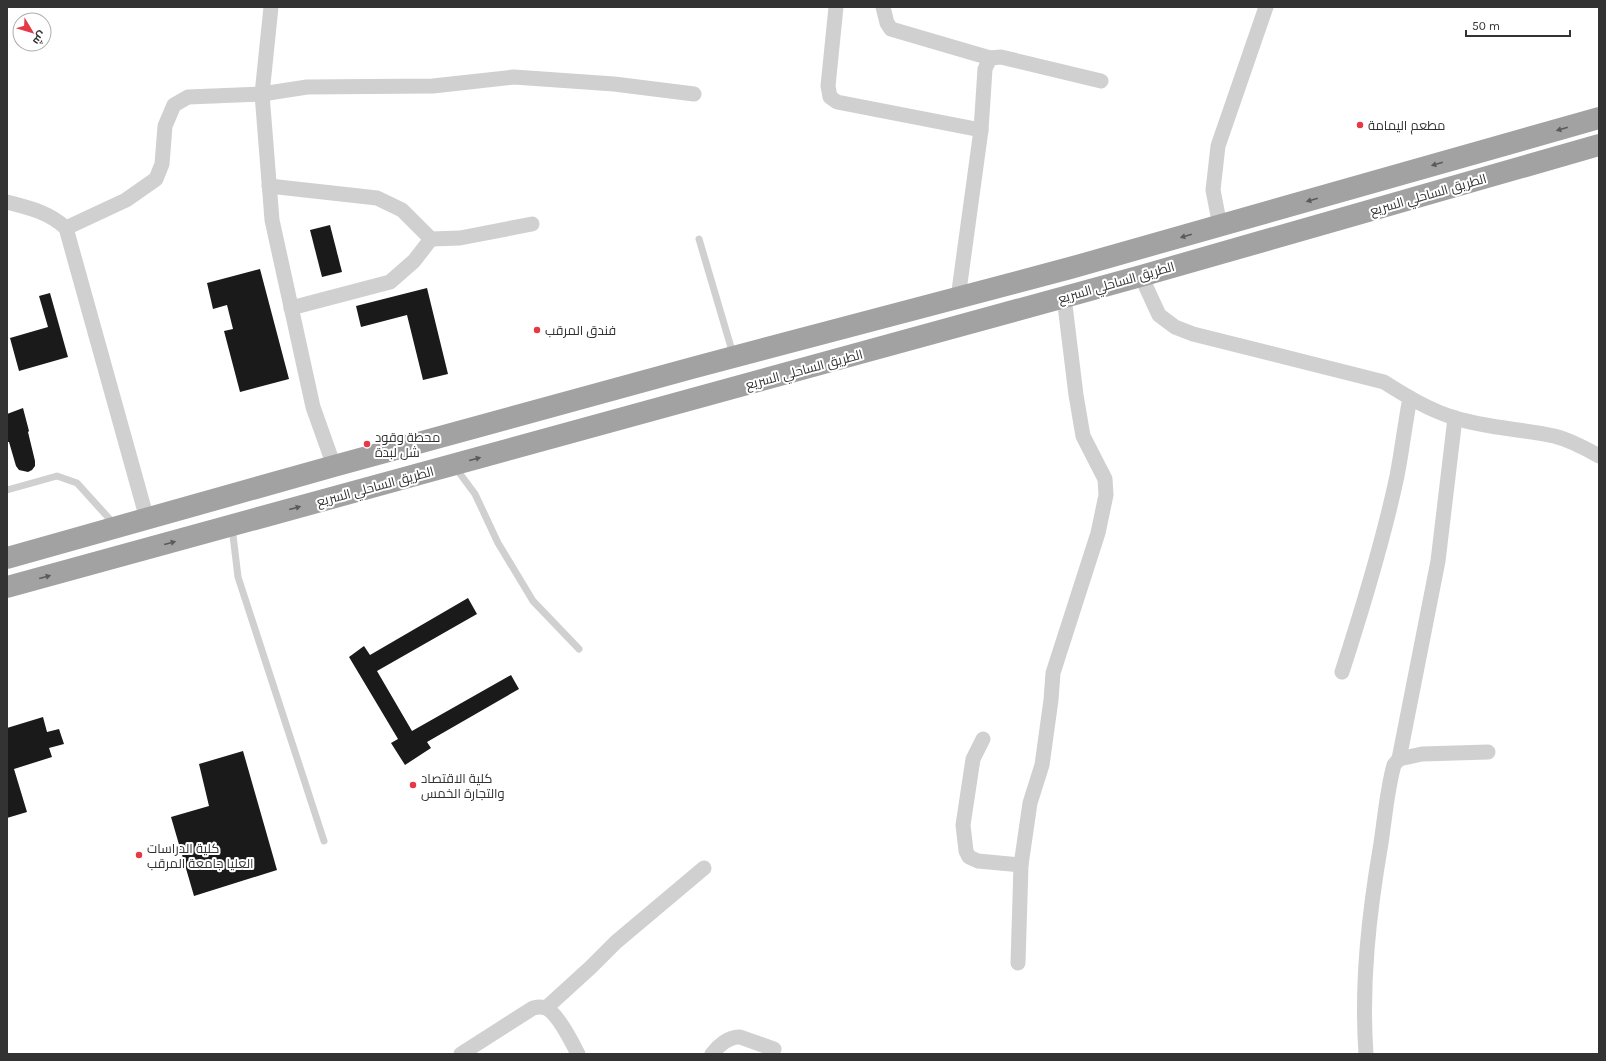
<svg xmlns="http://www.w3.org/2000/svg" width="1606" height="1061" viewBox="0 0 1606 1061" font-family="Karla,Cairo,sans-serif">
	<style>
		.building { fill: #1a1a1a }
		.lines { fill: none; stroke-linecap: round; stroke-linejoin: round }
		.service { stroke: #d0d0d0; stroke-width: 7 }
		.minor { stroke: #d0d0d0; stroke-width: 15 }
		.trunk { stroke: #a2a2a2; stroke-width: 22 }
		.oneway { fill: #5a5a5a }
		.poi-dot { fill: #e63946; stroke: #fff; stroke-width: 1.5 }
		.labels { text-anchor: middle; stroke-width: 4; stroke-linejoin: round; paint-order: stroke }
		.poi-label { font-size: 13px; fill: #333; stroke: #fff; text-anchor: start }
		.street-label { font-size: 13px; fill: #333; stroke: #fff }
	</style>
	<rect width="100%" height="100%" fill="#fff"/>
	<g class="building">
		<path d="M330,225L342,272L322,277L310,230Z"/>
		<path d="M260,269L289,379L240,392L224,331L233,329L227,305L213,309L207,283Z"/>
		<path d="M427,288L448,374L423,380L407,315L361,327L356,306Z"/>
		<path d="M50,293L68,357L19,371L10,338L48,327L39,296Z"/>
		<path d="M23,408L29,431L28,432L35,461V466L32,470L28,472L19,470L16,466L9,442H7V414Z"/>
		<path d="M468,598L477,614L377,671L412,731L511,675L519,689L427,742L431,748L405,765L391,743L398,739L349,657L364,646L370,655Z"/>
		<path d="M43,717L47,732L59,729L64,744L49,748L52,757L14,769L27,812L7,818V728Z"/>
		<path d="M243,751L277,870L194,896L171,817L209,806L199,764Z"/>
	</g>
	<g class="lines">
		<g class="service">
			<path d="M699,239L733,354"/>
			<path d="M455,467L475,494L498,543L533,601L579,649"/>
			<path d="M7,490L57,476L77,483L115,525"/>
			<path d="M232,527L238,577L324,841"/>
		</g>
		<g class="minor">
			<path d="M271,7L262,94L272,220L313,407L334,466"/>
			<path d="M836,7L828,86L830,97L837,102L981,130"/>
			<path d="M883,7L887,23L891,29L990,58L1001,57L1101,81"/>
			<path d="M269,186L377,198L402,210L431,239L460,238L532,224"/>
			<path d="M7,202C30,208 48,212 66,228L147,519"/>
			<path d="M1220,226L1213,190L1218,146L1266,7"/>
			<path d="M66,228L126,200L156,179L162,164L165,126L174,105L188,97L262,94L307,87L433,86L514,77L614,84L694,94"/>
			<path d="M1141,276L1159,315L1175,327L1193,334L1384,382C1406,396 1429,410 1455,418C1487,428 1522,429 1554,436C1570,440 1585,448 1599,456"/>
			<path d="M958,298L981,130L985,69L990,58"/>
			<path d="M291,308L390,282L414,261L431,239"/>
			<path d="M1342,672C1363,607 1383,542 1397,476C1402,450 1405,424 1410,398"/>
			<path d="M983,739L973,759L963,825L966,851L969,857L978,861L1021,865"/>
			<path d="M1399,759L1438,561L1455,418"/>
			<path d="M1018,963L1021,865L1030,803L1042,765L1051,700L1053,673L1098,533L1106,495L1105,479L1083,436L1076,395L1064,297"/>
			<path d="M546,1008L591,967L616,942L704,868"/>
			<path d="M461,1054L533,1008C537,1007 541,1006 546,1008C557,1013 572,1042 578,1054"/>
			<path d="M712,1054C718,1046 729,1036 740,1037L774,1049"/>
			<path d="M1366,1054C1361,983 1369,913 1381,843C1385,817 1387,790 1394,765L1399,759L1422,754L1488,752"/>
		</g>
		<g class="trunk">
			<path d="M7,558L334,466L692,368L1070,268L1599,118"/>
			<path d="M7,587L1141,276L1599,145"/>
		</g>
	</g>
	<defs><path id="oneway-solid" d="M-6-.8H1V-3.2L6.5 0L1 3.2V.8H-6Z"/></defs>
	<g class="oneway">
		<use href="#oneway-solid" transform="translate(1562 129) rotate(164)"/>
		<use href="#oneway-solid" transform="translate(1437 164) rotate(164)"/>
		<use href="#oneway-solid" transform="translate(1312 200) rotate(164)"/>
		<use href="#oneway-solid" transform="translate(1186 236) rotate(164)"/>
		<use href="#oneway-solid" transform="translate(475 459) rotate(-15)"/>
		<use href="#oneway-solid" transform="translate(295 508) rotate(-15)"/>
		<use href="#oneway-solid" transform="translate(170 543) rotate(-15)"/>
		<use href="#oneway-solid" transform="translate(45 577) rotate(-15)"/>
	</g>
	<g class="poi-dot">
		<circle cx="1360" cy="125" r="4"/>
		<circle cx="537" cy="330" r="4"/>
		<circle cx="367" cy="444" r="4"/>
		<circle cx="413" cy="785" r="4"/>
		<circle cx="139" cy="855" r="4"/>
	</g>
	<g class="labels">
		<g class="poi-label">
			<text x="1368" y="130">مطعم اليمامة</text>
			<text x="545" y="335">فندق المرقب</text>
			<text x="375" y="442">محطة وقود<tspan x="375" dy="15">شل لبدة</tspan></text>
			<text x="421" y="783">كلية الاقتصاد<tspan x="421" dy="15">والتجارة الخمس</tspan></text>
			<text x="147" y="853">كلية الدراسات<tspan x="147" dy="15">العليا جامعة المرقب</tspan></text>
		</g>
		<g class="street-label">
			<text transform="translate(1428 194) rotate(-16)" y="5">الطريق الساحلي السريع</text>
			<text transform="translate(1116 282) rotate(-16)" y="5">الطريق الساحلي السريع</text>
			<text transform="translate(804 369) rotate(-15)" y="5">الطريق الساحلي السريع</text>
			<text transform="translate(375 486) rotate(-15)" y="5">الطريق الساحلي السريع</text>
		</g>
	</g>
	<rect width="1606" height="1061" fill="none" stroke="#333333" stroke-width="16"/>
	<g transform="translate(32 32) rotate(128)"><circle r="19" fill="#ffffff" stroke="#adadad"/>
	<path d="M0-3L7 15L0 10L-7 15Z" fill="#e63946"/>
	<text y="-6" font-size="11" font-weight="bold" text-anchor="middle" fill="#333333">ش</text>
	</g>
	<path d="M1466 30v6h104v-6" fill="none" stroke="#333333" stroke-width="2"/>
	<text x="1472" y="30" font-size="12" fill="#333333" stroke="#ffffff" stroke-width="3" paint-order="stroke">50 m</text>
</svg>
